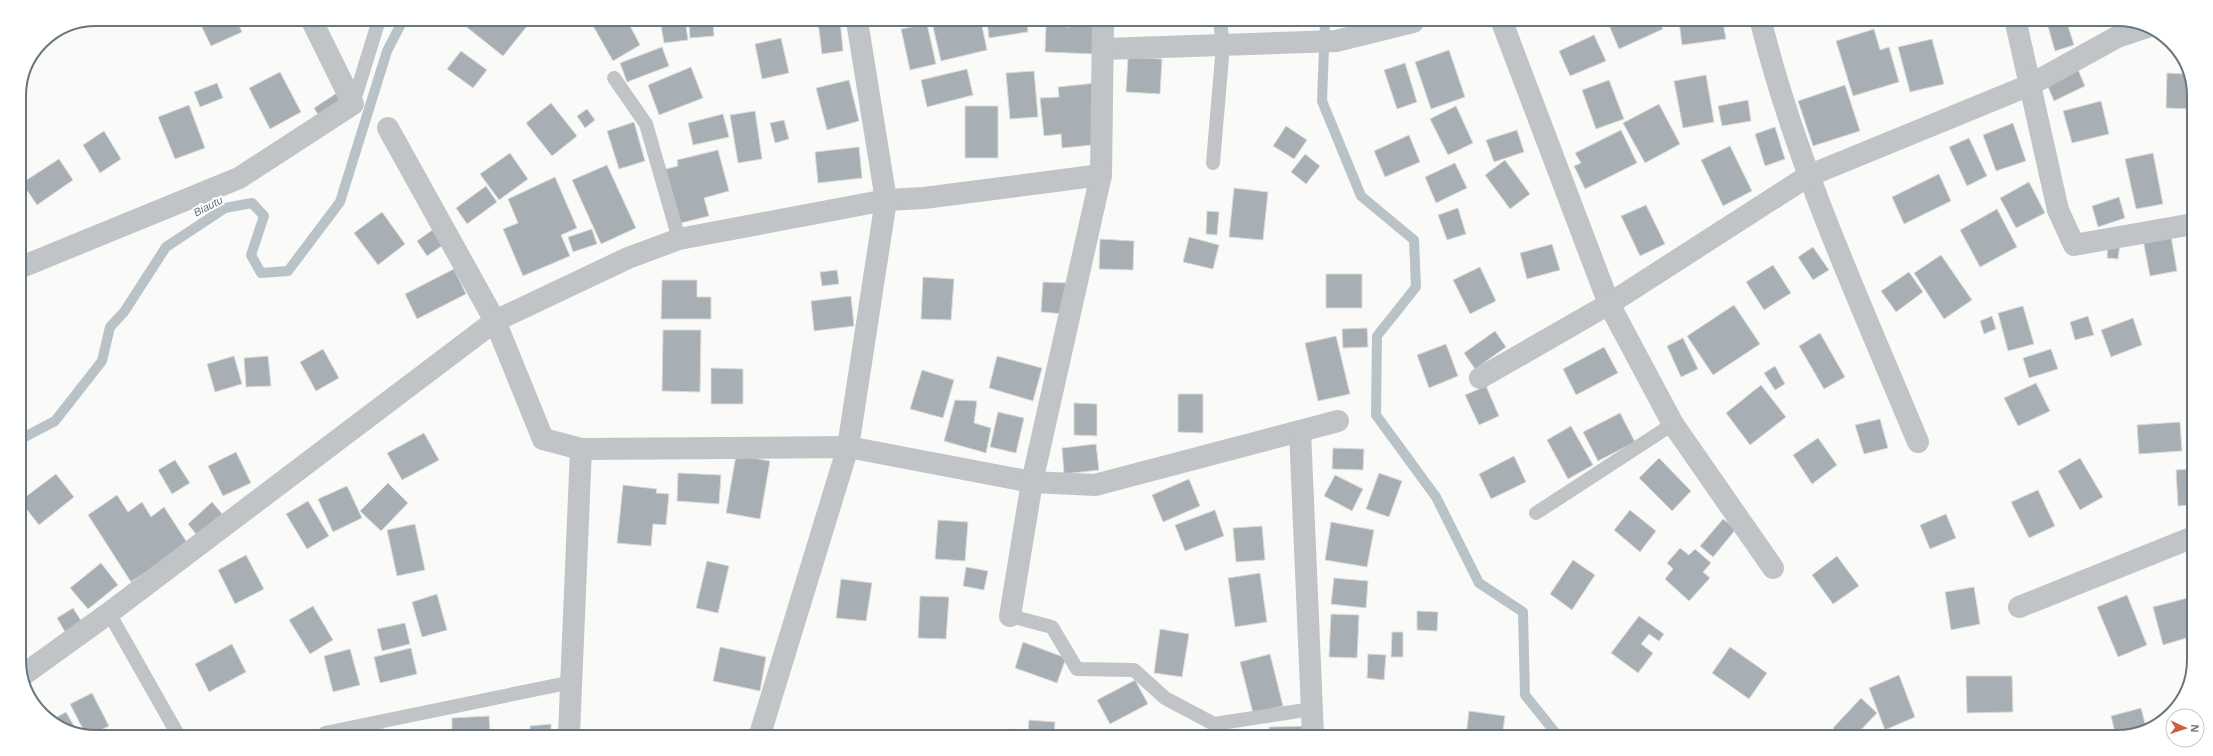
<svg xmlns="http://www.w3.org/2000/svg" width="2213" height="756" viewBox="0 0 2213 756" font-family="Arial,sans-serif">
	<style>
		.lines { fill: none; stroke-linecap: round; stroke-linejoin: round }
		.stream { stroke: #b9c3c7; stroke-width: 10 }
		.building { fill: #a8afb4; stroke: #dcdcda }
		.service { stroke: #c0c4c7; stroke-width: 14 }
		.minor { stroke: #c0c4c7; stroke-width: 22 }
		.labels { text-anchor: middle; stroke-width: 4; stroke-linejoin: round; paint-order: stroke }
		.water-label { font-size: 11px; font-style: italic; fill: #637379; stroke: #fff }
		.rim { fill: none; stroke: #68767f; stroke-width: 2 }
	</style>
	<rect width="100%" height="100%" fill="#fafaf8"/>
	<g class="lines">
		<g class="stream">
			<path d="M1325,21L1322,101L1361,196L1414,240L1416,287L1377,336L1376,415L1436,497L1479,583L1523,612L1525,695L1558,736"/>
			<path d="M19,440L55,421L102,361L110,327L124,312L166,247L225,208L252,203L264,216L251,255L261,273L288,271L340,202L387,51L403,20"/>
		</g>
	</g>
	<g class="building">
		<path d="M198,19H236L242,32L211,46Z"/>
		<path d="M468,20H532L503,56L464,25Z"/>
		<path d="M598,20H627L640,45L613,61L592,24Z"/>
		<path d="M660,20H685L688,40L664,43Z"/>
		<path d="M828,20H840L843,51L822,54L818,22Z"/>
		<path d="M963,21H981L987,50L941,61L933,27Z"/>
		<path d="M987,21H1027L1028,32L989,38Z"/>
		<path d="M1071,21H1096L1094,54L1045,52L1046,25L1070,27Z"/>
		<path d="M713,22L714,36L690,38L689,24Z"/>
		<path d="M1611,22H1659L1663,29L1619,49L1608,23Z"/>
		<path d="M1679,22H1723L1726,39L1682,45Z"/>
		<path d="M2047,23H2067L2074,45L2055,51Z"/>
		<path d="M927,24L936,64L910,70L901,29Z"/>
		<path d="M1874,29L1880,50L1889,47L1899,82L1853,96L1836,41Z"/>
		<path d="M1594,35L1606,61L1570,76L1559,51Z"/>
		<path d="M781,38L789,73L762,79L755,44Z"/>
		<path d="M1932,39L1944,84L1910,92L1898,47Z"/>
		<path d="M662,47L669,66L627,82L620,63Z"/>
		<path d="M1449,50L1465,97L1431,109L1415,62Z"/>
		<path d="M461,51L487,70L473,88L447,69Z"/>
		<path d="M1128,57L1162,59L1160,94L1126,92Z"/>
		<path d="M1405,63L1417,102L1397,109L1384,70Z"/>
		<path d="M2076,65L2085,86L2054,101L2045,80Z"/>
		<path d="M691,67L703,98L659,115L648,85Z"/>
		<path d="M967,69L973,95L927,107L921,80Z"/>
		<path d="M1034,71L1038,117L1010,119L1006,73Z"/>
		<path d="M280,72L301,112L270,129L249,88Z"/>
		<path d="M2167,73L2187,74L2194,91V109L2166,108Z"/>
		<path d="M1706,75L1714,122L1683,128L1674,81Z"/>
		<path d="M849,80L859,121L827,130L816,88Z"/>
		<path d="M1609,80L1624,119L1596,129L1582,90Z"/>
		<path d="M217,83L223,98L200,107L194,92Z"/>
		<path d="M1096,83L1102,144L1062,148L1061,134L1044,136L1040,98L1059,97L1058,87Z"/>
		<path d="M1845,85L1860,131L1813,146L1798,101Z"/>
		<path d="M343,89L353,104L324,124L314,108Z"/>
		<path d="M1748,100L1751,121L1722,126L1718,106Z"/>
		<path d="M2101,101L2109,134L2072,143L2063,111Z"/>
		<path d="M551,103L577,136L552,156L526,123Z"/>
		<path d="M1659,104L1680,144L1645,163L1623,123Z"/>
		<path d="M189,105L205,148L175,159L158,117Z"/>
		<rect x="965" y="106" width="33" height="52"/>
		<path d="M1456,106L1473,143L1448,155L1430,119Z"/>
		<path d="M587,109L595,120L585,128L577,116Z"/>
		<path d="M755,111L762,159L738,163L730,115Z"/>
		<path d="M723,114L729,137L693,145L688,123Z"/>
		<path d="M784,120L789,139L775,143L770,123Z"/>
		<path d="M634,122L645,161L619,169L607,131Z"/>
		<path d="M2013,123L2026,161L1996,171L1983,135Z"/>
		<path d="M1286,126L1307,140L1294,159L1273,146Z"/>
		<path d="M1775,127L1785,159L1765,166L1755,134Z"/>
		<path d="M1517,130L1524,152L1494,162L1486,140Z"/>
		<path d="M1621,130L1637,163L1585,189L1574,166L1581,163L1575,153Z"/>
		<path d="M104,131L121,159L100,173L83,145Z"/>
		<path d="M1409,135L1420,162L1385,177L1374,151Z"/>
		<path d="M1969,138L1987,176L1967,186L1949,147Z"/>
		<path d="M1730,146L1752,191L1723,206L1701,160Z"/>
		<path d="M859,147L862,178L818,183L815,152Z"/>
		<path d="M718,150L729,191L704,198L709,216L677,224L662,170L678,166L677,160Z"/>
		<path d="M510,153L528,179L499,200L480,174Z"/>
		<path d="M2153,153L2163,204L2136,209L2125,159Z"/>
		<path d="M1305,154L1320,166L1306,184L1291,172Z"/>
		<path d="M59,159L73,180L37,205L22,183Z"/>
		<path d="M2188,159H2193V205H2187Z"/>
		<path d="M1505,160L1530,194L1510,209L1485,175Z"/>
		<path d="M1455,163L1467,188L1436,203L1425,177Z"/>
		<path d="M607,165L636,228L601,244L572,180Z"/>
		<path d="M1939,174L1951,201L1904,224L1892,197Z"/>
		<path d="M555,177L577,228L561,235L570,256L523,276L503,229L518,223L508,199Z"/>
		<path d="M2029,182L2045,213L2016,228L2000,198Z"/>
		<path d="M486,186L497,202L467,224L456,208Z"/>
		<path d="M1234,188L1268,192L1263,240L1229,237Z"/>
		<path d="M2119,197L2125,218L2098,227L2092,206Z"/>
		<path d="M1646,205L1665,244L1640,256L1621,216Z"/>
		<path d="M1458,208L1466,234L1447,240L1438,215Z"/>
		<path d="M1997,209L2017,247L1980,267L1960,230Z"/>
		<path d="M1207,211L1219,212L1217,235L1206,234Z"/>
		<path d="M382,212L405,244L378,265L354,233Z"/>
		<path d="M435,228L446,243L427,256L417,241Z"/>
		<path d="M592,229L597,244L573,252L568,237Z"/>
		<path d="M2170,230L2177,271L2150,276L2142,235Z"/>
		<path d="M1189,237L1219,245L1213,269L1183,262Z"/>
		<path d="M1100,239L1134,241L1133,270L1099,269Z"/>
		<path d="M2108,242L2120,243L2118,259L2107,258Z"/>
		<path d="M1552,244L1560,270L1527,279L1520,253Z"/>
		<path d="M1813,247L1829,270L1813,280L1798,257Z"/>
		<path d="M1941,255L1972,300L1944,319L1914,273Z"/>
		<path d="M1773,265L1791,293L1764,310L1746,282Z"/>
		<path d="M1480,267L1496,301L1470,314L1453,280Z"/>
		<path d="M454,269L466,294L417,319L405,294Z"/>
		<path d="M837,270L839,284L822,286L820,272Z"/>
		<path d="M1909,272L1923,292L1896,312L1881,291Z"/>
		<rect x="1326" y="274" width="36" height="34"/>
		<path d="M923,277L954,279L951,320L921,319Z"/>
		<path d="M662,280H697V297H711V319H661Z"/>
		<path d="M1043,282L1068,283L1066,314L1041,312Z"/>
		<path d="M851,296L854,326L814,331L811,301Z"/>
		<path d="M1734,305L1760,344L1713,375L1687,336Z"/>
		<path d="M2023,306L2034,344L2008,351L1998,313Z"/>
		<path d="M1992,316L1996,329L1984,334L1980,321Z"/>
		<path d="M2088,316L2094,335L2075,340L2070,322Z"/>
		<path d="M2133,318L2142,345L2111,357L2101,330Z"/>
		<path d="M1367,328L1368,347L1343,348L1342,329Z"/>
		<path d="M663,330H701L700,392L662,391Z"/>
		<path d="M1495,331L1506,347L1475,369L1464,353Z"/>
		<path d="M1820,333L1845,377L1824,389L1799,346Z"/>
		<path d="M1336,336L1350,394L1318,401L1305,343Z"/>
		<path d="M1683,338L1698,369L1681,377L1667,346Z"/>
		<path d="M1446,344L1458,376L1429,388L1417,355Z"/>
		<path d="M1604,347L1618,373L1576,395L1563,369Z"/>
		<path d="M323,349L339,378L316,391L300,362Z"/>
		<path d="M2051,349L2058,369L2029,378L2023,358Z"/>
		<path d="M234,356L242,384L215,392L207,364Z"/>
		<path d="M268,356L271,386L246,387L244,358Z"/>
		<path d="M997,356L1042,368L1033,401L989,388Z"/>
		<path d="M1775,366L1785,384L1775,390L1764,373Z"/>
		<path d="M711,368L743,369V404H711Z"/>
		<path d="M922,370L954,380L943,418L910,409Z"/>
		<path d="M2036,383L2050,411L2018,426L2004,398Z"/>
		<path d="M1761,385L1786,417L1750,445L1726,413Z"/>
		<path d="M1486,386L1499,416L1479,425L1465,395Z"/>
		<path d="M1178,394H1203V433L1178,432Z"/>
		<path d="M955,400L977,401L974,423L991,428L986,453L944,441Z"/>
		<path d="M1074,403L1097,404V436L1074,435Z"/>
		<path d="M998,412L1024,418L1016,453L990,447Z"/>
		<path d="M1620,413L1635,442L1598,461L1583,432Z"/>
		<path d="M1880,419L1888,448L1864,454L1855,425Z"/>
		<path d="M2180,422L2182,451L2139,454L2137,425Z"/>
		<path d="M1571,426L1593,465L1568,479L1547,440Z"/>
		<path d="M424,433L439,460L402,480L387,453Z"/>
		<path d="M1818,438L1837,465L1812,484L1793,455Z"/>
		<path d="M1096,444L1099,470L1064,474L1062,448Z"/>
		<path d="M1333,448L1364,449L1363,470L1332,469Z"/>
		<path d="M236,452L251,483L223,496L208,466Z"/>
		<path d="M736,455L770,461L760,519L726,513Z"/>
		<path d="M1514,456L1526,482L1491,499L1479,474Z"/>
		<path d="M1659,458L1691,491L1672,511L1639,478Z"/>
		<path d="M2080,458L2103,497L2080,510L2058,471Z"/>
		<path d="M175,460L190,483L172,494L158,470Z"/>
		<path d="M2191,469V505L2178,506L2176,470Z"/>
		<path d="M678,473L721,475L719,504L677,501Z"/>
		<path d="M1379,473L1402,481L1389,517L1366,509Z"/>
		<path d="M56,474L74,497L39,525L20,501Z"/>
		<path d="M1335,475L1363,489L1352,511L1324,496Z"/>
		<path d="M1189,479L1200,506L1163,522L1152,495Z"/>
		<path d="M388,483L408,503L381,531L360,511Z"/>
		<path d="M623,485L657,489L656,493L669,494L666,525L653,524L651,546L617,543Z"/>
		<path d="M347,486L362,518L333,532L318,499Z"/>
		<path d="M2038,490L2055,526L2029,538L2011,502Z"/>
		<path d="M117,495L128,512L142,502L151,517L164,507L188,544L131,582L88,515Z"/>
		<path d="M308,501L329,536L307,549L286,514Z"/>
		<path d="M212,502L225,517L200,539L188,524Z"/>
		<path d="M1215,510L1224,536L1185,551L1175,525Z"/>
		<path d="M1630,510L1656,531L1640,552L1614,530Z"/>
		<path d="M1946,514L1956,538L1930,549L1920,525Z"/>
		<path d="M1723,519L1736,529L1713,557L1700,546Z"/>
		<path d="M938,520L968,522L965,561L935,559Z"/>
		<path d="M1331,522L1374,530L1367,567L1325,560Z"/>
		<path d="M415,524L425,570L397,576L387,530Z"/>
		<path d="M1262,526L1265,560L1236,562L1233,528Z"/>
		<path d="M1680,548L1689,555L1695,549L1711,563L1703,572L1710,578L1689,601L1665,579L1673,569L1667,563Z"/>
		<path d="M246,555L264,589L235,604L218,570Z"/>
		<path d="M1837,556L1859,586L1833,604L1812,575Z"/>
		<path d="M1573,560L1595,575L1572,610L1550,594Z"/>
		<path d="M707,561L729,566L718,613L696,608Z"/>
		<path d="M101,563L118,585L88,609L70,588Z"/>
		<path d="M966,567L988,571L984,590L963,586Z"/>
		<path d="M1260,573L1267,622L1235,627L1228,578Z"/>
		<path d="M1334,578L1368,581L1366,608L1331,604Z"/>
		<path d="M841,579L872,583L866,621L836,618Z"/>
		<path d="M1974,587L1980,624L1951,630L1945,592Z"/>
		<path d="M437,594L447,630L422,637L412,602Z"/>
		<path d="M2127,595L2147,645L2118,657L2097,607Z"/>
		<path d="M920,596L949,597L946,639L918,638Z"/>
		<path d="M2191,597L2190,637L2163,645L2153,607Z"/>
		<path d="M313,606L333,640L310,654L289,620Z"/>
		<path d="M73,608L85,627L68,637L57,618Z"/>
		<path d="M1417,611L1438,612L1437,631L1417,630Z"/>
		<path d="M1331,614L1359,615L1357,658L1329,657Z"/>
		<path d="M1639,616L1664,634L1659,641L1649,634L1641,644L1653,653L1638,673L1611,653Z"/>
		<path d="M405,623L410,644L382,651L377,629Z"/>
		<path d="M1160,629L1189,634L1182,677L1154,673Z"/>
		<path d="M1392,632H1403V657H1391Z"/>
		<path d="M1023,642L1066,658L1057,683L1015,668Z"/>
		<path d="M232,644L246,672L209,692L195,664Z"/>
		<path d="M720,647L766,657L760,691L713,681Z"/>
		<path d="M1730,647L1767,673L1749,699L1712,673Z"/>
		<path d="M411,648L417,674L380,683L374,657Z"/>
		<path d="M350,649L360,685L333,692L324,656Z"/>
		<path d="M1270,654L1283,706L1253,713L1240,662Z"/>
		<path d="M1368,654L1386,655L1384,680L1367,678Z"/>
		<path d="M1899,675L1915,717L1885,730L1869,688Z"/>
		<path d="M1966,676H2012L2013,712L1967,713Z"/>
		<path d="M1135,680L1148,704L1110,724L1097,700Z"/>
		<path d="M92,693L109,726L95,733H85L70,704Z"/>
		<path d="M1861,698L1877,713L1855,736H1842L1833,728Z"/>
		<path d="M2141,708L2146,727L2116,737L2111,716Z"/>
		<path d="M1469,711L1505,716L1502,736H1466Z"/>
		<path d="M66,712L78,733H72L53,719Z"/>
		<path d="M489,716L490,734H452V718Z"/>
		<path d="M1029,720L1055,722L1054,735H1028Z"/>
		<path d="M551,724V734H530V726Z"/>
		<path d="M1309,726V735H1270L1269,727Z"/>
		<path d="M383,728V734H355V732Z"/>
		<path d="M1010,729L1023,731V735H1009Z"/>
		<path d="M1409,730L1410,736H1383Z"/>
		<path d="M1365,733L1366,736L1337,735Z"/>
	</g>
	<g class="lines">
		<g class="service">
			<path d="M614,78L646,124L679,239"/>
			<path d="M353,104L379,20"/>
			<path d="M1213,163L1223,45L1220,21"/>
			<path d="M1536,513L1673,424"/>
			<path d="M109,613L177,733"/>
			<path d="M1010,616L1052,627L1077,669L1134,670L1165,698L1214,724L1312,709"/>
			<path d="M325,733L572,682"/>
		</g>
		<g class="minor">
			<path d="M1502,22L1609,304L1673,424L1773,568"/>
			<path d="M1761,22C1797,167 1861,304 1918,442"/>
			<path d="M2016,23L2058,210L2074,245L2193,224"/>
			<path d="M1104,49L1336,41L1413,22"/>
			<path d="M388,128L495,321L543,439L581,449L848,447L1032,482L1095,485L1338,421"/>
			<path d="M19,268L239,178L353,104L311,19"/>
			<path d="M1480,378L1609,304L1808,176L2030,85L2117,37L2147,27"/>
			<path d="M1300,431L1313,735"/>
			<path d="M2019,607L2191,538"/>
			<path d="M1010,616L1032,482L1101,175L1103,21"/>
			<path d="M23,675L109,613L495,321L628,258L679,239L886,200L924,198L1101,175"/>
			<path d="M569,734L581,449"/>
			<path d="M760,734L848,447L886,200L857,21"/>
		</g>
	</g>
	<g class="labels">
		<g class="water-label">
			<text transform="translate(208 206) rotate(-27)" y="4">Biautu</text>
		</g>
	</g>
	<path d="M0 0H2213V756H0ZM96 26H2117A70 70 0 0 1 2187 96V660A70 70 0 0 1 2117 730H96A70 70 0 0 1 26 660V96A70 70 0 0 1 96 26Z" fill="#fff" fill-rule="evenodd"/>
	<path class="rim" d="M96 26H2117A70 70 0 0 1 2187 96V660A70 70 0 0 1 2117 730H96A70 70 0 0 1 26 660V96A70 70 0 0 1 96 26Z"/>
	<g transform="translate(2185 728) rotate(93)"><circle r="19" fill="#ffffff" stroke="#c3c8cc"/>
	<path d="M0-3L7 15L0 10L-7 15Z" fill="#d06042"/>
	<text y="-6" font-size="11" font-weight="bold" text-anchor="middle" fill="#68767f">N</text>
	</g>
</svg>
